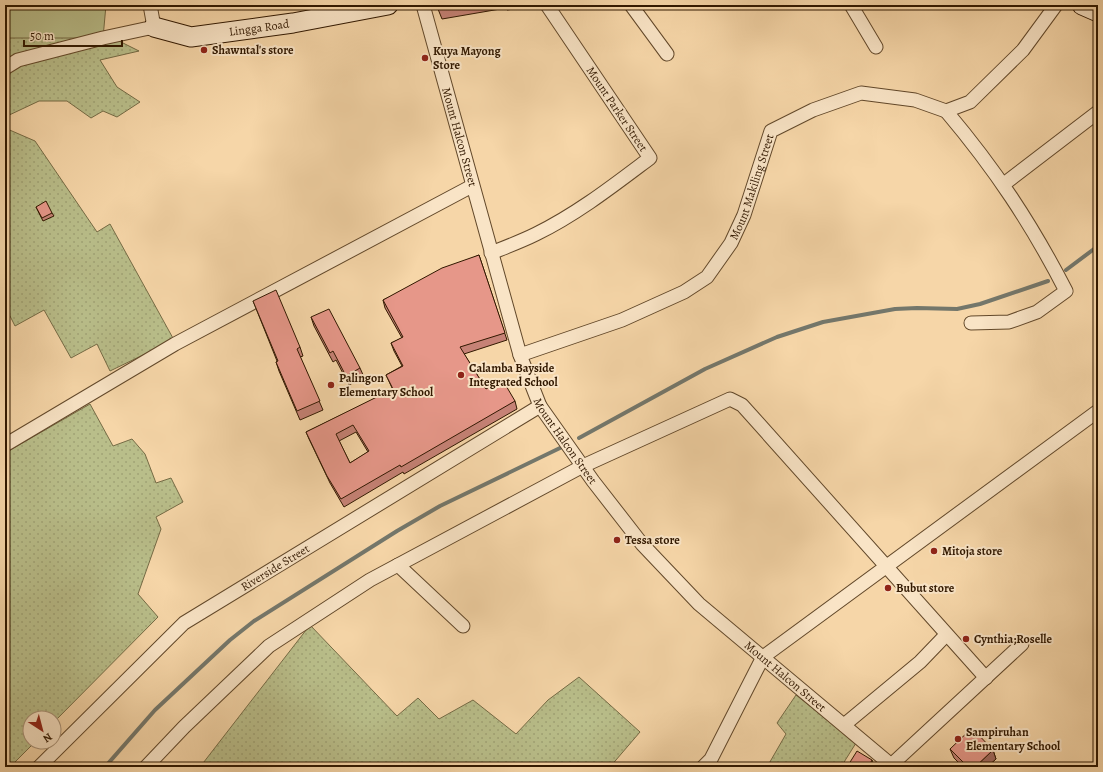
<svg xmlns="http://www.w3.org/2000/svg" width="1103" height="772" viewBox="0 0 1103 772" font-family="Alegreya,serif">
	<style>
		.grass { fill: url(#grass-dots); stroke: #756b45 }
		.park { fill: #b9be8a; stroke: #756b45 }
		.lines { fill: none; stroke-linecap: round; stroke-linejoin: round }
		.stream { stroke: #74776b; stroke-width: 4 }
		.street-casing { stroke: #62482a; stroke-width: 15 }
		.secondary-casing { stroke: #311800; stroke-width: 21 }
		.street { stroke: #f9e4c6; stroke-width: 13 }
		.secondary { stroke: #f9e4c6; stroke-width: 19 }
		.wall { fill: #c68276; stroke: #311800; fill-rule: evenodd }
		.shaded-wall { fill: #a16a60; stroke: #311800 }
		.building { fill: #e69789; stroke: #311800; fill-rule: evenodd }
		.poi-dot { fill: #8f2418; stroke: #f9e4c6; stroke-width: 1.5 }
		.labels { text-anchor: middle; stroke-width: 4; stroke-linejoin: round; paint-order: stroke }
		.street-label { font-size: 12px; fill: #311800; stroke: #f9e4c6 }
		.poi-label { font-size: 12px; font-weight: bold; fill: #311800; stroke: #f9e4c6; text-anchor: start }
	</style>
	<defs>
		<pattern id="grass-dots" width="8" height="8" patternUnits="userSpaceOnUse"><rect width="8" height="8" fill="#b9be8a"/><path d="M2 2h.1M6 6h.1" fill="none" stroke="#a0a375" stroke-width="1.8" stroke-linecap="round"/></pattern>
	</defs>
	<rect width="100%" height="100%" fill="#f6d6a8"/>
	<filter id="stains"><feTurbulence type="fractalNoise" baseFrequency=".005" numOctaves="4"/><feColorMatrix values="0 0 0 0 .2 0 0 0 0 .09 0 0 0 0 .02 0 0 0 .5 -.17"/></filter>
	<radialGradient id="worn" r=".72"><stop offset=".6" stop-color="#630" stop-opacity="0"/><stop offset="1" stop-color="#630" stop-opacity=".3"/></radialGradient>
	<g class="grass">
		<path d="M103,33L139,51L100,60L117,87L140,102L117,117L103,111L91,118L67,101H39L5,117V38Z"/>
		<path d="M5,128L35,141L97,232L110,224L174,340L110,371L97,344L71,358L44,310L15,326L5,306Z"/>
		<path d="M90,404L113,446L132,439L145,454L156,483L171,478L183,502L156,517L161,529L138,594L158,617L54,722V718H30V742H35L11,766L5,767V453Z"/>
		<path d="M310,625L397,716L418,698L439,719L473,700L516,734L548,700L579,677L640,732L610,767H200Z"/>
		<path d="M796,695L856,743L841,767H767L786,734L777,723Z"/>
	</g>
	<path class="park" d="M5,5H106L103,38H5Z"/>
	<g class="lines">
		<g class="stream">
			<path d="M1066,270L1098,246"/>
			<path d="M579,438L705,369L777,337L823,322L895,309L917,308L957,309L980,304L1048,281"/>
			<path d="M105,767L155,710L230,640L254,621L397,531L440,506L560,448"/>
		</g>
		<defs>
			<g id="street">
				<path id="s1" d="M423,5L520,355L540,406L593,481L642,544L699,604L890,764"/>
				<path d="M631,5L667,54"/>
				<path d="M851,5L876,47"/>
				<path d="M5,68L18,60L103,38L154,27L150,5"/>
				<path d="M946,111C995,169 1031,223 1066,291L1037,312L1009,322L971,323"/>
				<path d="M1004,184L1098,112"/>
				<path d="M491,253C506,247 522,241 536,234C577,214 614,185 650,158L547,5"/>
				<path id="s2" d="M520,355L622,320L684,292L707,277L731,243L744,215L771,131L813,110L861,93L915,100L946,111L970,102L1023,50L1056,5"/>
				<path d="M5,445L175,344L472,186"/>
				<path d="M398,565L463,626"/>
				<path d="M844,725L920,662L946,635"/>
				<path id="s3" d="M39,767L184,623L540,406"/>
				<path d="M146,767L184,727L269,646L370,580L583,466L730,399L742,405L986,678"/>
				<path d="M703,767L711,759L763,657L1098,411"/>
				<path d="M889,767L1022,644"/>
			</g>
			<g id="secondary">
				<path d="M1082,5L1098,12"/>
				<path id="s4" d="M154,27L191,37L293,23L388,5"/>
			</g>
		</defs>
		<use href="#street" class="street-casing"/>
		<use href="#secondary" class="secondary-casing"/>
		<use href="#street" class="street"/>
		<use href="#secondary" class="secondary"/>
	</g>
	<g class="wall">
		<path d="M438,5H534V6L507,10L506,8L442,19L438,9Z"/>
		<path d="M36,207L52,213L54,216L43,221Z"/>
		<path d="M479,255L507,340L464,354L486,389L515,401L517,409L404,474L403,472L344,507L330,483L309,439L306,432L393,390L386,375L402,366L394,351L391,343L402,338L385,308L383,300ZM356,432L368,452L350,463L339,441Z"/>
		<path d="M253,301L300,347L303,356L300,357L323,410L300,420L279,371L276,362L277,361Z"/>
		<path d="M311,317L360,368L364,377L349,385L336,360L333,362L314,326Z"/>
		<path d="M950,749L993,750L996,759L987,767H963L954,758Z"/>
	</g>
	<g class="shaded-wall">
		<path d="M993,750L996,759L987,767H975Z"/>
		<path d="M872,760L875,767H868Z"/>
	</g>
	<g class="building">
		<path d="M438,5H464L438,9Z"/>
		<path d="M46,201L52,213L42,218L36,207Z"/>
		<path d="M479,255L505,333L460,347L486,389L502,379L515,401L401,467L400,465L341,499L327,476L306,432L393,389L386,375L403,366L391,343L403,337L383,300L442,268ZM353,425L369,451L350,463L336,434Z"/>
		<path d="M276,290L300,347L297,349L320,401L297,411L276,362L278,361L253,301Z"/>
		<path d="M329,309L360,368L346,376L333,351L330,353L311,317Z"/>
		<path d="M972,728L993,750L975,767H968L950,749Z"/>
		<path d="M857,751L872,760L868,767H847Z"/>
	</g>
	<g class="poi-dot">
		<circle cx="204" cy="50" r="4"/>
		<circle cx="425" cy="58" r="4"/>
		<circle cx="461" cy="375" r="4"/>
		<circle cx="331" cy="385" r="4"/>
		<circle cx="617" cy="540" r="4"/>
		<circle cx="934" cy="551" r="4"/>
		<circle cx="888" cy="588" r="4"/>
		<circle cx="966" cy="639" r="4"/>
		<circle cx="958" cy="739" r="4"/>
	</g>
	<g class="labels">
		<g class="street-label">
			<text dy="4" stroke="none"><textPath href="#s4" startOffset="107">Lingga Road</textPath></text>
			<text transform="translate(617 109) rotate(56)" y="4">Mount Parker Street</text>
			<text dy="4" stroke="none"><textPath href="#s1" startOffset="137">Mount Halcon Street</textPath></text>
			<text dy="4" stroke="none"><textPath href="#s2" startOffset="305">Mount Makiling Street</textPath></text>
			<text dy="4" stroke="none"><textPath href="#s1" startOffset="461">Mount Halcon Street</textPath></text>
			<text dy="4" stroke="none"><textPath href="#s3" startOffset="311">Riverside Street</textPath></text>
			<text dy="4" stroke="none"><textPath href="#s1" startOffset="785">Mount Halcon Street</textPath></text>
		</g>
		<g class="poi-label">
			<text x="212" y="54">Shawntal's store</text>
			<text x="433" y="55">Kuya Mayong<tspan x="433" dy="14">Store</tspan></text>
			<text x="469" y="372">Calamba Bayside<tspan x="469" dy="14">Integrated School</tspan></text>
			<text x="339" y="382">Palingon<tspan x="339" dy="14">Elementary School</tspan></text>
			<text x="625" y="544">Tessa store</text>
			<text x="942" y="555">Mitoja store</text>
			<text x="896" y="592">Bubut store</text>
			<text x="974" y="643">Cynthia;Roselle</text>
			<text x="966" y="736">Sampiruhan<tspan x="966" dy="14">Elementary School</tspan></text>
		</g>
	</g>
	<rect width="1103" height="772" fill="none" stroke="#f6d6a8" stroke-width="20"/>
	<rect x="6" y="6" width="1091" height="760" fill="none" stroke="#311800" stroke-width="2"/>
	<rect x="10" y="10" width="1083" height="752" fill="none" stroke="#311800"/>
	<g transform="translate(42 730) rotate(144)"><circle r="19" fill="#f9e4c6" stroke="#a99277"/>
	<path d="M0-3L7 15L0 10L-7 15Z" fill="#8f2418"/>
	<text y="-6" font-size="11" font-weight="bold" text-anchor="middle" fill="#311800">N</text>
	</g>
	<path d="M24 40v6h98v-6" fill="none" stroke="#311800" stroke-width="2"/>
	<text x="30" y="40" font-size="12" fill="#311800" stroke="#f9e4c6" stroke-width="3" paint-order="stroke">50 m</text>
	<rect width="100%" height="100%" filter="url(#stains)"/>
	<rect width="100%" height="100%" fill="url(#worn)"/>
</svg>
